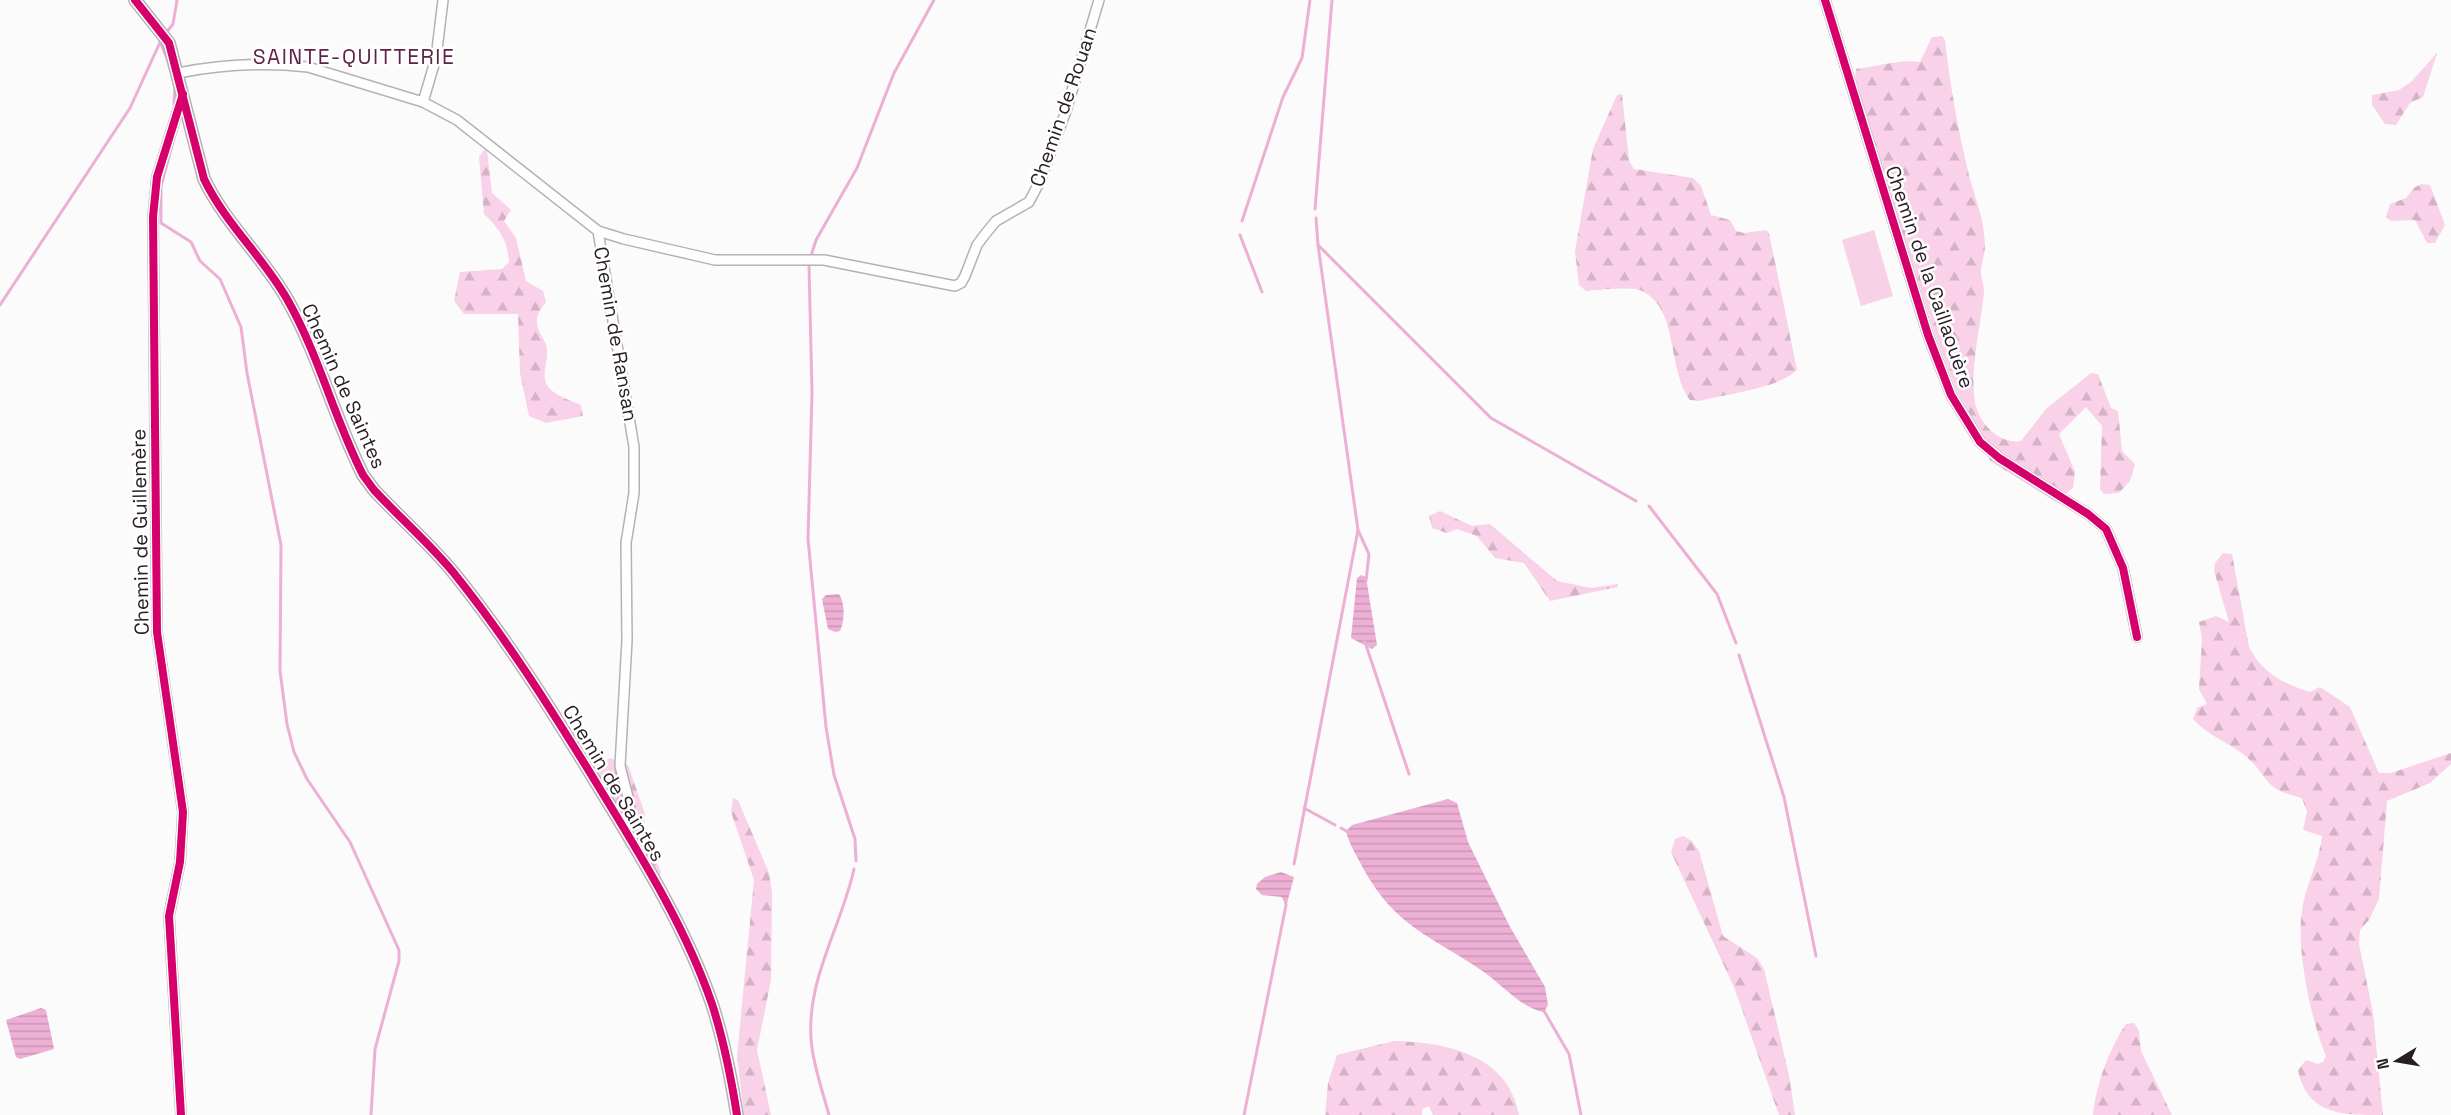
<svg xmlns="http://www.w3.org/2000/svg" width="2451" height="1115" viewBox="0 0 2451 1115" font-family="'Space Grotesk',sans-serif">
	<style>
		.grass { fill: #f7d2e7 }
		.forest { fill: url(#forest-firs) }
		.water { fill: url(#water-rules) }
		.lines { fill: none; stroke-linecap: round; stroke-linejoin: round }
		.stream { stroke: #edafd4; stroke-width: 3 }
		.minor-casing { stroke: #b7b1b4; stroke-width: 12 }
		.tertiary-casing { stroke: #b7b1b4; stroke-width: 14 }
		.minor { stroke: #fefefe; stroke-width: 9 }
		.tertiary { stroke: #fefefe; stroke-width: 10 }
		.cycleway-casing { stroke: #fff; stroke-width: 11 }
		.cycleway { stroke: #d6006c; stroke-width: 8 }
		.labels { text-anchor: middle; stroke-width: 5; stroke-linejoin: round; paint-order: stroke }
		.street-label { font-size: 20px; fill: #281e24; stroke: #fff }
		.neighbourhood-label { font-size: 21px; letter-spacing: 1.5px; fill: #5e2248; stroke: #fff }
	</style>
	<defs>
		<pattern id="forest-firs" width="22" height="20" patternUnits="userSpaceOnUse" patternTransform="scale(1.5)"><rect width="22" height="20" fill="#f9d1e8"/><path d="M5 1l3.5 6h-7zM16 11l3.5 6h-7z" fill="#d5b3c7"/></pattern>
		<pattern id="water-rules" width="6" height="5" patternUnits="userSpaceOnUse" patternTransform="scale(1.5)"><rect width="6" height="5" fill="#edafd4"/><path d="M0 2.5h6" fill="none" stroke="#cb96b6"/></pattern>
	</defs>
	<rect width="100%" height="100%" fill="#fbfbfb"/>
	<path class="grass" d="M1874,230L1893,296L1861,306L1842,240Z"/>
	<g class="forest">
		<path d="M1942,36L1945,40C1950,85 1958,131 1969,175C1975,198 1985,222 1985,246C1985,254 1982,261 1981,269C1980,276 1984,284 1984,291C1982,322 1965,386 1979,414C1986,430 2003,444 2021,441L2046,409L2091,373L2098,374L2111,408L2118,411L2122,451L2135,464L2130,481L2119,493L2104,494L2100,489L2102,426L2086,407L2059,434L2075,472L2073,488L2056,502L1990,461L1984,438L1957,392L1935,335L1855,81L1856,69C1878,67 1897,59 1920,62L1932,37Z"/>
		<path d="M2437,53L2423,97L2410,103L2396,125L2385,124L2372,105V95L2399,90L2411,82Z"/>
		<path d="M1622,94L1629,161L1634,169L1693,178L1701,186L1711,215L1730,220L1736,231L1744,233L1766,230L1769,233L1797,370C1778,389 1725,394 1699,401L1690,400C1667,370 1679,308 1642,291C1632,286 1598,290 1586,291L1579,285L1575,251L1593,149L1617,95Z"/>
		<path d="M484,150L487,151L492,193L511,210L504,221L516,238L526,281L543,291L546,302C541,309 536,314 537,323C537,331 544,338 546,345C551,361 537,376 551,390C559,397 572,401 581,405L583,416L546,423L529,416L520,373L518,314H464L454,301L460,272L502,269L509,262C508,241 499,228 484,214L479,157Z"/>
		<path d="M2422,184L2430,185L2445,225L2435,243H2427L2415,220L2391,221L2386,217L2390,204L2406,198L2415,187Z"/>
		<path d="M1440,511L1472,526L1490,524L1557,581L1591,588L1618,584V587L1550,601L1524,563L1495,558L1477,536L1457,529L1447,533L1432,528L1429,516Z"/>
		<path d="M2223,553L2232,554L2249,647C2262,673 2284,684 2310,692L2320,687L2350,707L2379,773H2391L2451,753V764L2430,783L2387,801L2379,899L2369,920L2360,930L2359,944L2373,1013L2383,1115C2342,1115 2307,1115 2298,1070L2306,1060L2318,1064L2323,1062L2326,1056C2311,1020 2296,950 2302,911C2305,886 2319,862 2322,836L2303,830L2307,812L2302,798C2259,788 2271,776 2243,754C2226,741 2207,735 2193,719L2197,708L2207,704L2199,689L2202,639L2199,622L2216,616L2229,622L2214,571L2215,563Z"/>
		<path d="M610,758L628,765L645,814L644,829L649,845L661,872L659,879L652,870L598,771L603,762Z"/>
		<path d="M733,798L738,800L769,873L772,892L771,980L757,1050L771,1115H744L737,1056L754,880L731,812Z"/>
		<path d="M1683,836L1692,841L1699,851L1723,936L1757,958L1764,969L1789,1075L1795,1115H1779L1734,987L1671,852L1675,839Z"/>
		<path d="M2134,1023L2139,1031L2141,1051L2172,1115H2093C2096,1085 2109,1049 2126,1024Z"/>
		<path d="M1394,1041C1446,1042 1509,1055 1519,1115H1433L1429,1106L1422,1109V1115H1325L1328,1083L1337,1055Z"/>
	</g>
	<g class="water">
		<path d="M1361,575L1366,577L1377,645L1372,649L1351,638L1357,578Z"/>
		<path d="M839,594C845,603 845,620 840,631L835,632L828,629L822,599L826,595Z"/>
		<path d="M1448,799L1457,803L1468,842L1509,925L1545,987L1548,1005L1544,1012C1523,1009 1502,985 1484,972C1432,936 1396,928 1363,868C1357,856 1349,844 1346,831L1352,825Z"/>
		<path d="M1281,872L1294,877L1286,907L1282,897L1262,895L1256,889L1257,884L1265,877Z"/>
		<path d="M41,1008L46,1010L54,1049L20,1059L16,1057L6,1020Z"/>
	</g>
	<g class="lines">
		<g class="stream">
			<path d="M166,33L173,24L177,0"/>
			<path d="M160,41L169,64"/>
			<path d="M174,104L175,85"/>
			<path d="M177,127L161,186V223L191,242L200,261L220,279L241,327L247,373L281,545L280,671L287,724L294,752L307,779L350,842L399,950V961L375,1049L371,1115"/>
			<path d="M1315,209L1332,0"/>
			<path d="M1316,218L1318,245L1491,418L1636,501"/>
			<path d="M1242,221L1283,97L1302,58L1310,0"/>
			<path d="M1240,235L1262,292"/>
			<path d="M811,256L816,240L857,168L894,73L934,0"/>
			<path d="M809,266L812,393L808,539L826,727L834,775L855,839L856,861"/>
			<path d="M0,305L130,108L162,38"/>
			<path d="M1649,506L1717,594L1736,643"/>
			<path d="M1358,530L1369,554L1366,581"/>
			<path d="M1365,642L1409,774"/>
			<path d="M1739,655L1784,797L1816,956"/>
			<path d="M1304,808L1335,825"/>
			<path d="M1341,828L1348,832"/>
			<path d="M1294,864L1358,530L1318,245"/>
			<path d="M1544,1011L1569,1054L1581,1115"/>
			<path d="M829,1115C823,1093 815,1070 812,1048C803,984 841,929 854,869"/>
			<path d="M1244,1115L1286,905"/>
		</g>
		<defs>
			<g id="minor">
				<path d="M1825,0L1928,335L1951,395L1980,442L1999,458L2088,514L2106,529L2123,568L2137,637"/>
				<path d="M178,73C223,64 263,62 308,67L423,102L457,120L598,231L634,447V493L626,543L627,640L620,766L629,801L631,824L625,830"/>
				<path d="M423,102L436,58L443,0"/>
				<path d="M598,231L624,239L715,260H824L955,286L961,283L965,276L977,245L986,233L996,221L1029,202L1040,181L1066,111L1099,0"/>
				<path d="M181,1115L169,916L180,862L183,812L157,632L153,217L157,177L183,94"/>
			</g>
			<path id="tertiary" d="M135,0L169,43L204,179C225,223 263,257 287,299C319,355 334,418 363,475L374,490C400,518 429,543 453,572C504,635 547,703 589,771C634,845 684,922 712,1004C724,1041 731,1077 737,1115"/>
		</defs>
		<use href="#minor" class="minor-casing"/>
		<use href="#tertiary" class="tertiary-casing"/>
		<use href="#minor" class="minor"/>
		<use href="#tertiary" class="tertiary"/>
		<defs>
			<g id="cycleway">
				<path d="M135,0L169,43L204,179C225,223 263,257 287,299C319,355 334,418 363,475L374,490C400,518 429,543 453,572C504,635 547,703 589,771C634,845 684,922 712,1004C724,1041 731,1077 737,1115"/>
				<path d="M1825,0L1928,335L1951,395L1980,442L1999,458L2088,514L2106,529L2123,568L2137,637"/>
				<path d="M181,1115L169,916L180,862L183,812L157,632L153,217L157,177L183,94"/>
			</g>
		</defs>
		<use href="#cycleway" class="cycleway-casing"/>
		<use href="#cycleway" class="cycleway"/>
	</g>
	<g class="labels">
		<g class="street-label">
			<text transform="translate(1063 107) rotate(-71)" y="7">Chemin de Rouan</text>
			<text transform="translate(1930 277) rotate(71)" y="7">Chemin de la Caillaouère</text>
			<text transform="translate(616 334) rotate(80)" y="7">Chemin de Ransan</text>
			<text transform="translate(344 386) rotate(66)" y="7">Chemin de Saintes</text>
			<text transform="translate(140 532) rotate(-91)" y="7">Chemin de Guillemère</text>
			<text transform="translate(614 783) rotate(59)" y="7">Chemin de Saintes</text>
		</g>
		<g class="neighbourhood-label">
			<text x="354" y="64">SAINTE-QUITTERIE</text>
		</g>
	</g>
	<g transform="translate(2397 1061) rotate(259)" stroke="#ffffff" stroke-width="4.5" paint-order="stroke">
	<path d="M0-4.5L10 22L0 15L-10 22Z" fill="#281e24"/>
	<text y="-9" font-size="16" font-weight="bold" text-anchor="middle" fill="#281e24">N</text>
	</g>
</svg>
